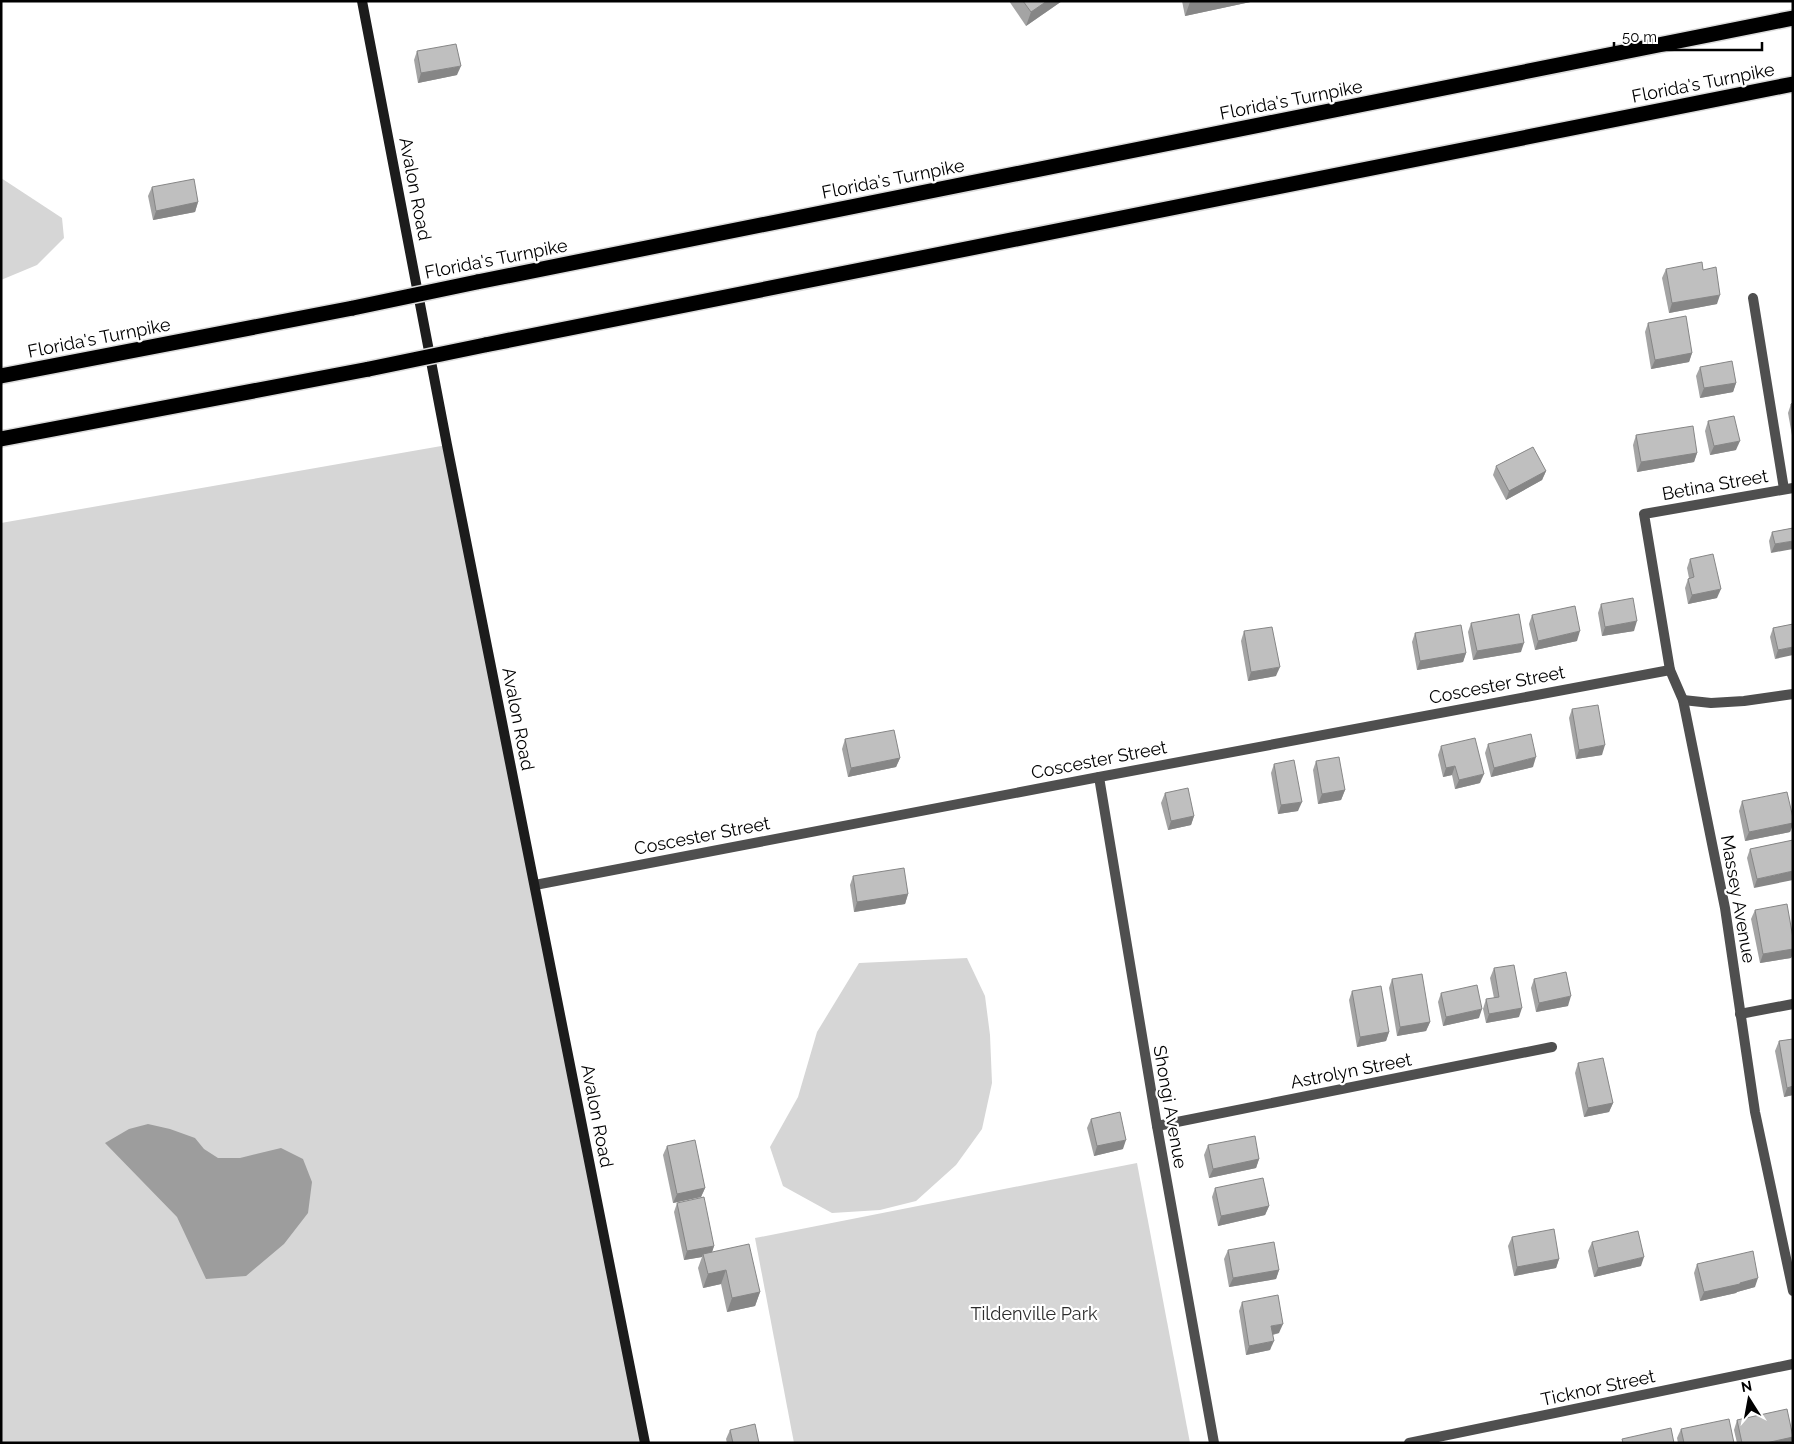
<svg xmlns="http://www.w3.org/2000/svg" width="1794" height="1444" viewBox="0 0 1794 1444" font-family="Raleway,sans-serif">
	<style>
		.green { fill: #d6d6d6 }
		.water { fill: #9d9d9d }
		.lines { fill: none; stroke-linecap: round; stroke-linejoin: round }
		.highway-casing { stroke: #dbdbdb; stroke-width: 18 }
		.street { stroke: #4f4f4f; stroke-width: 10 }
		.secondary { stroke: #1c1c1c; stroke-width: 10 }
		.highway { stroke: #000; stroke-width: 15 }
		.highway-bridge-casing { stroke: #dbdbdb; stroke-width: 18; stroke-linecap: butt }
		.highway-bridge { stroke: #000; stroke-width: 15 }
		.wall { fill: #a4a4a4 }
		.shaded-wall { fill: #868686 }
		.building { fill: #bfbfbf; stroke: #868686 }
		.labels { text-anchor: middle; stroke-width: 4.5; stroke-linejoin: round; paint-order: stroke }
		.street-label { font-size: 18px; fill: #000; stroke: #fff }
		.park-label { font-size: 18px; fill: #2d2d2d; stroke: #fff }
	</style>
	<rect width="100%" height="100%" fill="#fff"/>
	<g class="green">
		<path d="M1,178L62,218L64,238L37,265L1,280Z"/>
		<path d="M447,445L645,1443H1V523Z"/>
		<path d="M967,958L985,996L990,1035L992,1083L982,1129L956,1165L916,1201L880,1210L832,1213L783,1186L770,1147L798,1097L817,1032L859,963Z"/>
		<path d="M1137,1163L1190,1443H794L755,1238Z"/>
	</g>
	<path class="water" d="M148,1124L170,1129L195,1138L204,1149L218,1158H240L281,1148L303,1159L312,1182L308,1213L284,1244L246,1276L206,1279L177,1217L105,1143L129,1129Z"/>
	<g class="lines">
		<defs>
			<g id="highway">
				<path d="M477,282L1793,18"/>
				<path d="M485,345L1793,84"/>
				<path d="M1,376L353,308"/>
				<path d="M1,439L369,369"/>
			</g>
		</defs>
		<use href="#highway" class="highway-casing"/>
		<g class="street">
			<path d="M1753,298L1784,489"/>
			<path d="M1793,488L1644,514L1670,670L1683,700L1725,908L1755,1112L1793,1291"/>
			<path d="M1683,700L1711,703L1744,701L1793,694"/>
			<path d="M1099,777L1157,1126L1214,1443"/>
			<path d="M535,885L1099,777L1670,670"/>
			<path d="M1740,1014L1793,1004"/>
			<path d="M1157,1126L1552,1047"/>
			<path d="M1409,1443L1793,1364"/>
		</g>
		<path class="secondary" d="M362,1L447,445L645,1443"/>
		<use href="#highway" class="highway"/>
		<defs>
			<g id="highway-bridge">
				<path d="M353,308L477,282"/>
				<path d="M369,369L485,345"/>
			</g>
		</defs>
		<use href="#highway-bridge" class="highway-bridge-casing"/>
		<use href="#highway-bridge" class="highway-bridge"/>
	</g>
	<g class="wall">
		<path d="M1009,1H1062L1026,26Z"/>
		<path d="M1182,1H1255L1185,16Z"/>
		<path d="M417,51L457,75L418,83L414,60Z"/>
		<path d="M152,187L198,202L195,212L153,220L148,196Z"/>
		<path d="M1666,269L1703,270L1717,304L1669,313L1662,278Z"/>
		<path d="M1648,323L1692,353L1689,362L1651,369L1645,332Z"/>
		<path d="M1700,367L1736,383L1733,392L1700,398L1696,376Z"/>
		<path d="M1793,403V441L1788,413L1791,404Z"/>
		<path d="M1708,421L1736,450L1710,455L1705,431Z"/>
		<path d="M1636,435L1697,453L1694,462L1637,472L1633,445Z"/>
		<path d="M1496,466L1546,471L1542,480L1506,500L1493,475Z"/>
		<path d="M1793,528L1771,553L1769,541L1772,532Z"/>
		<path d="M1690,559L1717,598L1688,604L1685,588L1688,579L1689,578L1687,568Z"/>
		<path d="M1601,604L1634,631L1602,636L1598,613Z"/>
		<path d="M1532,615L1577,641L1535,650L1529,624Z"/>
		<path d="M1471,623L1521,652L1473,660L1468,632Z"/>
		<path d="M1793,624L1775,659L1770,637L1773,628Z"/>
		<path d="M1244,631L1276,676L1248,681L1241,641Z"/>
		<path d="M1415,633L1466,653L1463,662L1417,670L1412,642Z"/>
		<path d="M1572,709L1602,755L1576,759L1569,718Z"/>
		<path d="M845,739L900,758L896,767L848,777L842,749Z"/>
		<path d="M1488,744L1533,767L1491,777L1485,753Z"/>
		<path d="M1441,746L1480,783L1455,789L1452,775L1443,777L1438,755Z"/>
		<path d="M1316,761L1345,790L1341,800L1318,804L1313,770Z"/>
		<path d="M1274,764L1298,811L1278,814L1271,773Z"/>
		<path d="M1165,793L1194,816L1191,825L1168,830L1161,803Z"/>
		<path d="M1742,801L1793,818V825L1790,832L1745,841L1739,811Z"/>
		<path d="M1793,840L1754,888L1747,858L1750,849Z"/>
		<path d="M853,876L908,894L905,904L854,912L850,885Z"/>
		<path d="M1755,910L1793,938V954L1791,958L1760,963L1751,919Z"/>
		<path d="M1494,968L1519,1017L1486,1023L1483,1009L1486,999L1494,998L1490,978Z"/>
		<path d="M1392,979L1430,1022L1426,1031L1397,1036L1389,988Z"/>
		<path d="M1534,979L1568,1006L1536,1012L1531,988Z"/>
		<path d="M1352,991L1389,1032L1386,1041L1357,1047L1349,1000Z"/>
		<path d="M1441,993L1479,1018L1443,1026L1438,1002Z"/>
		<path d="M1793,1039V1095L1784,1097L1775,1051L1779,1041Z"/>
		<path d="M1578,1063L1613,1103L1609,1112L1584,1117L1575,1073Z"/>
		<path d="M1091,1119L1123,1149L1094,1156L1087,1128Z"/>
		<path d="M1208,1145L1259,1159L1256,1168L1209,1178L1204,1155Z"/>
		<path d="M667,1146L705,1188L701,1197L673,1203L663,1155Z"/>
		<path d="M1215,1188L1269,1206L1265,1215L1218,1226L1212,1197Z"/>
		<path d="M677,1203L714,1246L712,1252L760,1292L755,1306L727,1312L721,1284L703,1288L698,1268L702,1257L684,1260L674,1212Z"/>
		<path d="M1512,1237L1559,1259L1556,1268L1514,1276L1508,1246Z"/>
		<path d="M1592,1242L1641,1266L1594,1277L1588,1251Z"/>
		<path d="M1228,1250L1279,1270L1276,1279L1229,1287L1224,1259Z"/>
		<path d="M1697,1264L1755,1287L1737,1292L1736,1293L1700,1301L1694,1273Z"/>
		<path d="M1242,1302L1279,1333L1273,1335L1270,1350L1246,1355L1239,1311Z"/>
		<path d="M1737,1420L1793,1437V1438L1791,1443H1737L1734,1430Z"/>
		<path d="M1681,1429L1734,1443H1678L1677,1438Z"/>
		<path d="M730,1430L759,1443H727L726,1439Z"/>
	</g>
	<g class="shaded-wall">
		<path d="M1047,1H1062L1026,26L1031,12Z"/>
		<path d="M1194,1H1255L1185,16L1190,2Z"/>
		<path d="M461,66L457,75L418,83L421,73Z"/>
		<path d="M198,202L195,212L153,220L156,211Z"/>
		<path d="M1720,295L1717,304L1669,313L1672,303Z"/>
		<path d="M1692,353L1689,362L1651,369L1655,360Z"/>
		<path d="M1736,383L1733,392L1700,398L1704,388Z"/>
		<path d="M1740,441L1736,450L1710,455L1714,446Z"/>
		<path d="M1697,453L1694,462L1637,472L1641,462Z"/>
		<path d="M1546,471L1542,480L1506,500L1509,491Z"/>
		<path d="M1793,541V549L1771,553L1775,544Z"/>
		<path d="M1721,589L1717,598L1688,604L1692,595Z"/>
		<path d="M1637,621L1634,631L1602,636L1605,627Z"/>
		<path d="M1580,631L1577,641L1535,650L1538,641Z"/>
		<path d="M1524,643L1521,652L1473,660L1477,651Z"/>
		<path d="M1793,647V655L1775,659L1778,650Z"/>
		<path d="M1466,653L1463,662L1417,670L1420,661Z"/>
		<path d="M1280,667L1276,676L1248,681L1251,672Z"/>
		<path d="M1605,745L1602,755L1576,759L1579,750Z"/>
		<path d="M1536,757L1533,767L1491,777L1494,768Z"/>
		<path d="M900,758L896,767L848,777L851,768Z"/>
		<path d="M1455,766L1452,775L1443,777L1446,768Z"/>
		<path d="M1484,774L1480,783L1455,789L1459,780Z"/>
		<path d="M1345,790L1341,800L1318,804L1322,794Z"/>
		<path d="M1302,802L1298,811L1278,814L1281,805Z"/>
		<path d="M1194,816L1191,825L1168,830L1171,821Z"/>
		<path d="M1793,823L1790,832L1745,841L1749,832Z"/>
		<path d="M1793,871V880L1754,888L1757,879Z"/>
		<path d="M908,894L905,904L854,912L857,902Z"/>
		<path d="M1793,949V954L1791,958L1760,963L1763,954Z"/>
		<path d="M1571,996L1568,1006L1536,1012L1539,1003Z"/>
		<path d="M1522,1008L1519,1017L1486,1023L1489,1014Z"/>
		<path d="M1482,1009L1479,1018L1443,1026L1446,1017Z"/>
		<path d="M1430,1022L1426,1031L1397,1036L1400,1027Z"/>
		<path d="M1389,1032L1386,1041L1357,1047L1360,1037Z"/>
		<path d="M1793,1086V1095L1784,1097L1787,1088Z"/>
		<path d="M1613,1103L1609,1112L1584,1117L1588,1108Z"/>
		<path d="M1126,1140L1123,1149L1094,1156L1097,1146Z"/>
		<path d="M1259,1159L1256,1168L1209,1178L1213,1169Z"/>
		<path d="M705,1188L701,1197L673,1203L677,1194Z"/>
		<path d="M1269,1206L1265,1215L1218,1226L1221,1216Z"/>
		<path d="M714,1246L711,1255L703,1254L702,1257L684,1260L687,1251Z"/>
		<path d="M1644,1257L1641,1266L1594,1277L1598,1268Z"/>
		<path d="M1559,1259L1556,1268L1514,1276L1517,1267Z"/>
		<path d="M726,1270L721,1284L703,1288L708,1274Z"/>
		<path d="M1279,1270L1276,1279L1229,1287L1233,1278Z"/>
		<path d="M1758,1278L1755,1287L1737,1292L1736,1293L1700,1301L1704,1292Z"/>
		<path d="M760,1292L755,1306L727,1312L732,1298Z"/>
		<path d="M1283,1324L1279,1333L1268,1335L1271,1326Z"/>
		<path d="M1274,1341L1270,1350L1246,1355L1249,1346Z"/>
		<path d="M1793,1437L1791,1443H1766Z"/>
	</g>
	<g class="building">
		<path d="M1023,1H1047L1031,12Z"/>
		<path d="M456,44L461,66L421,73L417,51Z"/>
		<path d="M194,179L198,202L156,211L152,187Z"/>
		<path d="M1702,262L1703,270L1716,267L1720,295L1672,303L1666,269Z"/>
		<path d="M1686,316L1692,353L1655,360L1648,323Z"/>
		<path d="M1732,361L1736,383L1704,388L1700,367Z"/>
		<path d="M1793,403V413L1791,404Z"/>
		<path d="M1734,416L1740,441L1714,446L1708,421Z"/>
		<path d="M1693,426L1697,453L1641,462L1636,435Z"/>
		<path d="M1533,447L1546,471L1509,491L1496,466Z"/>
		<path d="M1793,528V541L1775,544L1772,532Z"/>
		<path d="M1713,554L1721,589L1692,595L1688,579L1694,577L1690,559Z"/>
		<path d="M1633,598L1637,621L1605,627L1601,604Z"/>
		<path d="M1575,606L1580,631L1538,641L1532,615Z"/>
		<path d="M1519,614L1524,643L1477,651L1471,623Z"/>
		<path d="M1793,624V647L1778,650L1773,628Z"/>
		<path d="M1461,625L1466,653L1420,661L1415,633Z"/>
		<path d="M1272,627L1280,667L1251,672L1244,631Z"/>
		<path d="M1598,705L1605,745L1579,750L1572,709Z"/>
		<path d="M894,730L900,758L851,768L845,739Z"/>
		<path d="M1531,734L1536,757L1494,768L1488,744Z"/>
		<path d="M1475,738L1484,774L1459,780L1455,766L1446,768L1441,746Z"/>
		<path d="M1339,757L1345,790L1322,794L1316,761Z"/>
		<path d="M1294,760L1302,802L1281,805L1274,764Z"/>
		<path d="M1188,788L1194,816L1171,821L1165,793Z"/>
		<path d="M1787,792L1793,818V823L1749,832L1742,801Z"/>
		<path d="M1793,840V871L1757,879L1750,849Z"/>
		<path d="M904,868L908,894L857,902L853,876Z"/>
		<path d="M1787,904L1793,938V949L1763,954L1755,910Z"/>
		<path d="M1514,965L1522,1008L1489,1014L1486,999L1499,997L1494,968Z"/>
		<path d="M1566,972L1571,996L1539,1003L1534,979Z"/>
		<path d="M1422,974L1430,1022L1400,1027L1392,979Z"/>
		<path d="M1477,985L1482,1009L1446,1017L1441,993Z"/>
		<path d="M1381,986L1389,1032L1360,1037L1352,991Z"/>
		<path d="M1793,1039V1086L1787,1088L1779,1041Z"/>
		<path d="M1603,1058L1613,1103L1588,1108L1578,1063Z"/>
		<path d="M1120,1112L1126,1140L1097,1146L1091,1119Z"/>
		<path d="M1255,1136L1259,1159L1213,1169L1208,1145Z"/>
		<path d="M695,1140L705,1188L677,1194L667,1146Z"/>
		<path d="M1263,1178L1269,1206L1221,1216L1215,1188Z"/>
		<path d="M704,1197L714,1246L687,1251L677,1203Z"/>
		<path d="M1554,1229L1559,1259L1517,1267L1512,1237Z"/>
		<path d="M1638,1231L1644,1257L1598,1268L1592,1242Z"/>
		<path d="M1274,1242L1279,1270L1233,1278L1228,1250Z"/>
		<path d="M749,1244L760,1292L732,1298L726,1270L708,1274L703,1254Z"/>
		<path d="M1753,1251L1758,1278L1740,1283V1284L1704,1292L1697,1264Z"/>
		<path d="M1278,1295L1283,1324L1271,1326L1274,1341L1249,1346L1242,1302Z"/>
		<path d="M1787,1409L1793,1437L1766,1443H1742L1737,1420Z"/>
		<path d="M1729,1419L1734,1443H1684L1681,1429Z"/>
		<path d="M755,1424L759,1443H733L730,1430Z"/>
		<path d="M1671,1428L1674,1443H1623L1622,1439Z"/>
	</g>
	<g class="labels">
		<g class="street-label">
			<text transform="translate(1703 83) rotate(-11)" y="6">Florida's Turnpike</text>
			<text transform="translate(1291 100) rotate(-11)" y="6">Florida's Turnpike</text>
			<text transform="translate(893 179) rotate(-11)" y="6">Florida's Turnpike</text>
			<text transform="translate(415 189) rotate(79)" y="6">Avalon Road</text>
			<text transform="translate(496 259) rotate(-11)" y="6">Florida's Turnpike</text>
			<text transform="translate(99 338) rotate(-11)" y="6">Florida's Turnpike</text>
			<text transform="translate(1715 485) rotate(-10)" y="6">Betina Street</text>
			<text transform="translate(1497 685) rotate(-11)" y="6">Coscester Street</text>
			<text transform="translate(518 719) rotate(79)" y="6">Avalon Road</text>
			<text transform="translate(1099 760) rotate(-11)" y="6">Coscester Street</text>
			<text transform="translate(702 836) rotate(-11)" y="6">Coscester Street</text>
			<text transform="translate(1738 899) rotate(80)" y="6">Massey Avenue</text>
			<text transform="translate(1351 1071) rotate(-11)" y="6">Astrolyn Street</text>
			<text transform="translate(1170 1107) rotate(80)" y="6">Shongi Avenue</text>
			<text transform="translate(597 1116) rotate(79)" y="6">Avalon Road</text>
			<text transform="translate(1598 1388) rotate(-12)" y="6">Ticknor Street</text>
		</g>
		<g class="park-label">
			<text x="1034" y="1320">Tildenville Park</text>
		</g>
	</g>
	<rect width="1794" height="1444" fill="none" stroke="#000000" stroke-width="5"/>
	<g transform="translate(1749 1399) rotate(349)" stroke="#ffffff" stroke-width="4" paint-order="stroke">
	<path d="M0-4L9 19L0 12L-9 19Z" fill="#000000"/>
	<text y="-8" font-size="14" font-weight="bold" text-anchor="middle" fill="#000000">N</text>
	</g>
	<path d="M1614 42v8h148v-8" fill="none" stroke="#000000" stroke-width="2.5"/>
	<text x="1622" y="42" font-size="15" fill="#000000" stroke="#ffffff" stroke-width="4" paint-order="stroke">50 m</text>
</svg>
